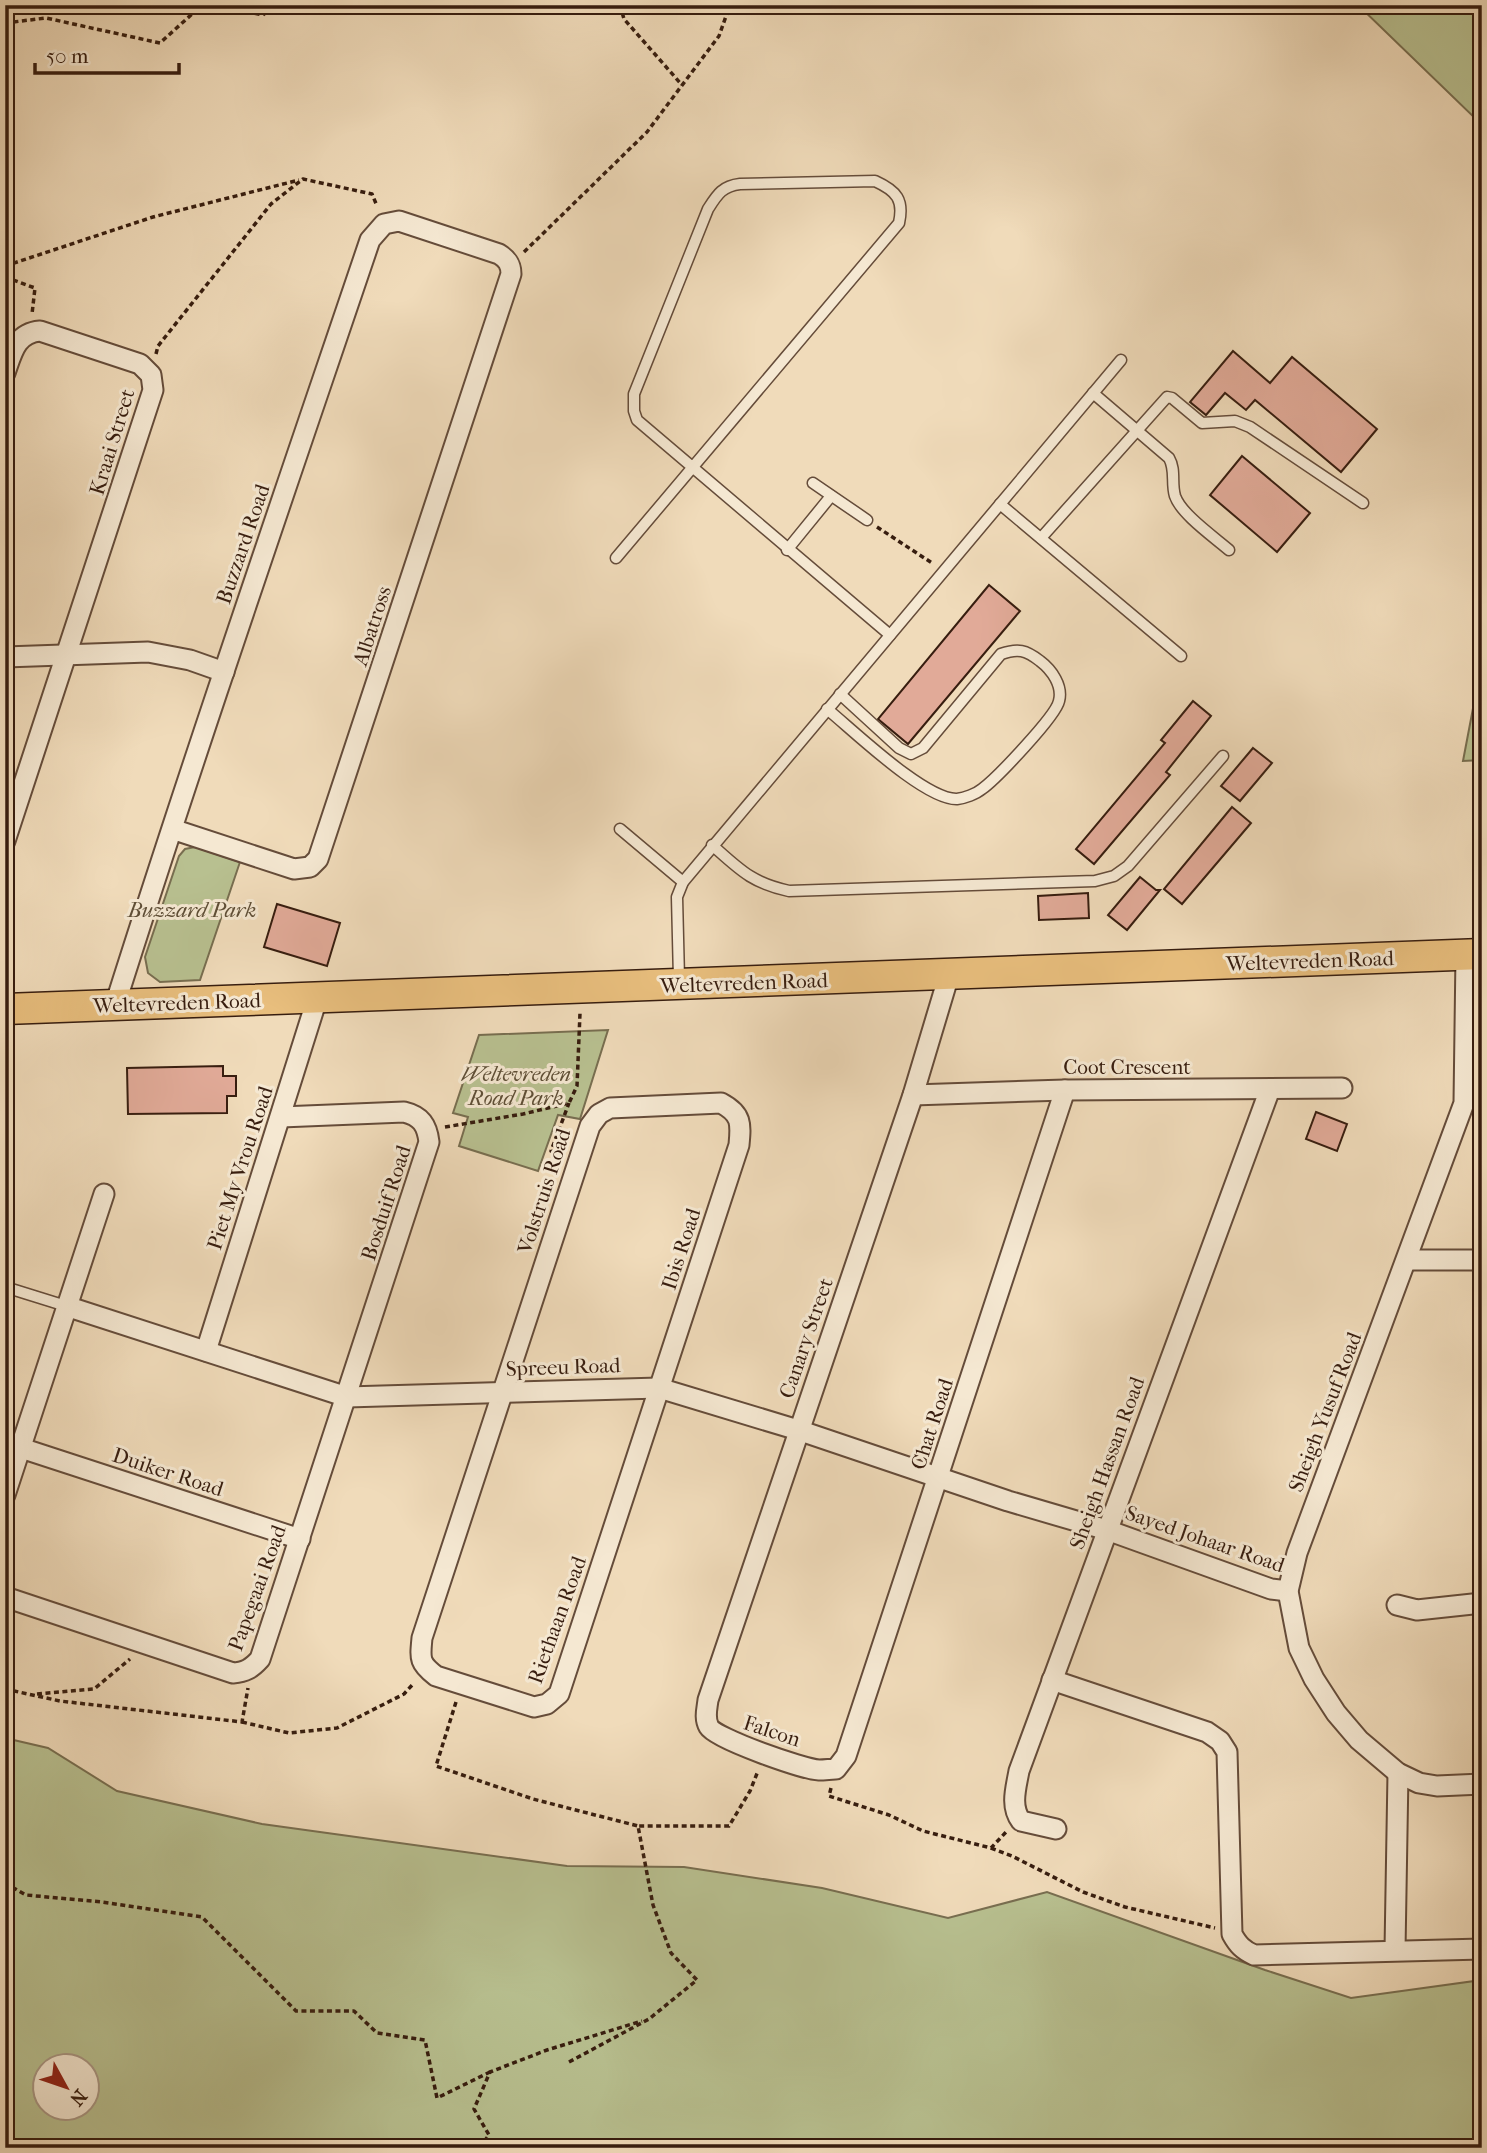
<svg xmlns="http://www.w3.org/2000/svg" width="1487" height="2153" viewBox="0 0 1487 2153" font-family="'IM FELL French Canon',serif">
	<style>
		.green { fill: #b8c090; stroke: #786e50; stroke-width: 2; fill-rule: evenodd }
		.building { fill: #e1aa98; stroke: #371d0f; stroke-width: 2 }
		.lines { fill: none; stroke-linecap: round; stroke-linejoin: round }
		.lane-casing { stroke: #654c3a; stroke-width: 13 }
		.street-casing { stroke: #654c3a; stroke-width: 23 }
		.primary-casing { stroke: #371d0f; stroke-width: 33 }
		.path { stroke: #371d0f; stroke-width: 3.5; stroke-dasharray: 5 3.5; stroke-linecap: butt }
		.lane { stroke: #f5e8d2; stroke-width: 10 }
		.street { stroke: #f5e8d2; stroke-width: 19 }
		.primary { stroke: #e8be7d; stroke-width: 30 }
		.labels { text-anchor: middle; stroke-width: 6; stroke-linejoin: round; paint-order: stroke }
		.street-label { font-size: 21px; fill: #371d0f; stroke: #f5e8d2 }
		.park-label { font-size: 21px; font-style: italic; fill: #5e4e36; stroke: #f5e8d2 }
	</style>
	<rect width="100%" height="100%" fill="#f0dbba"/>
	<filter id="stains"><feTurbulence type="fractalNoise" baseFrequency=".00286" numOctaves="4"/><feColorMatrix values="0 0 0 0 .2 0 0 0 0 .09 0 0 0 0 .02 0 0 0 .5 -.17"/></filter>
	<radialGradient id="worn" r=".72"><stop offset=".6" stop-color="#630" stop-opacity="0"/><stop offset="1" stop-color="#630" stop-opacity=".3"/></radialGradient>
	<g class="green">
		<path d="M1358,5H1482V125Z"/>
		<path d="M1482,661V760L1463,761Z"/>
		<path d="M195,847L240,862L200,980L160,982L148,973L145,957L179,856L185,849Z"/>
		<path d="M608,1030L580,1119L558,1115L538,1171L459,1146L468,1117L453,1113L479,1035Z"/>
		<path d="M5,1738L48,1748L117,1791L262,1824L567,1866L684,1867L822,1888L948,1918L1047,1892L1265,1970L1351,1998L1482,1980V2148H5ZM46,2066H88V2108H46Z"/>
	</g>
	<g class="building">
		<path d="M1233,351L1270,383L1292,357L1377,429L1341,472L1255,400L1246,410L1225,393L1206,415L1190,402Z"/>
		<path d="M1242,456L1310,513L1277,552L1210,495Z"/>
		<path d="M989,585L1020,611L908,744L878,719Z"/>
		<path d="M1193,701L1211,716L1166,772L1170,775L1094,864L1076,849L1165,743L1161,740Z"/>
		<path d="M1253,748L1272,763L1240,801L1221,786Z"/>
		<path d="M1232,807L1251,823L1182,904L1164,889Z"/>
		<path d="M1140,877L1156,890H1160L1127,930L1108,915Z"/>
		<path d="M1088,893L1089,918L1039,920L1038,896Z"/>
		<path d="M277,904L340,923L327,966L264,947Z"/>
		<path d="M223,1066V1076H236V1096H227V1113L128,1114L127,1068Z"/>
		<path d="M1316,1112L1347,1124L1337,1151L1306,1139Z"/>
	</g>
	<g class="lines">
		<defs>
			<g id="lane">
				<path d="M1093,393L1169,458C1176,470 1171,483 1175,496C1181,514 1214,537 1229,550"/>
				<path d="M813,483L867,520"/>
				<path d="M1000,504L1181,656"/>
				<path d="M1041,538L1167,397L1172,398L1202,423L1235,421L1250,427L1363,503"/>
				<path d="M787,550L831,496"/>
				<path d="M616,558L899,223C904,200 897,191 875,181L740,184C722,186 717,195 708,209L634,394V411L637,420L890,635"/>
				<path d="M827,709C854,731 925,800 957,799C965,798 976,794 982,789C996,779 1056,716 1059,701C1063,686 1052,670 1040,661C1026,650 1018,648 1001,654L923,748L911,754L899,748L840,694"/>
				<path d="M620,829L683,882"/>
				<path d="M712,845C740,870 752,883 789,891L1095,881L1114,876L1128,866L1223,756"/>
				<path d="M679,979L677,897L683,882L1121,360"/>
				<path d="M5,1287L66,1306"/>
			</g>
			<g id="street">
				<path d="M5,373C12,353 16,333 40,331L140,364L151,375L153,390L5,841"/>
				<path d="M5,657L148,652L190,660L224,672"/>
				<path d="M1466,955L1464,1103L1297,1553L1288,1591L1299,1648L1314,1679L1336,1713L1359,1740L1398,1773L1419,1783L1437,1786L1482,1784"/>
				<path d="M949,975L913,1095L708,1700C707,1709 704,1718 709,1727C716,1739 803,1769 819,1770C825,1770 831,1769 836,1769L846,1756L1065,1090"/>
				<path d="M115,1005C196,749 284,494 370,240L384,224L399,221L499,254C507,259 511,264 511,274L318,859L310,867L294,869L172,829"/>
				<path d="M913,1095L1065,1090L1342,1088"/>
				<path d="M721,1103C742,1114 741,1124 739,1145L559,1694L547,1704L534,1707L436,1676C419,1663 420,1659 422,1638L590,1126L599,1114L610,1108Z"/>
				<path d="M1407,1260H1482"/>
				<path d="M66,1306L347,1397L659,1388L798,1430L1008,1501L1107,1530L1271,1589L1288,1591"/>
				<path d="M206,1351L317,999"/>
				<path d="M21,1448L300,1539"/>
				<path d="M5,1495L104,1194"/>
				<path d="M5,1597L233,1673C245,1672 251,1669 260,1659L429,1142C427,1125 421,1116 404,1112L281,1117"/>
				<path d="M1397,1605L1417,1610L1482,1603"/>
				<path d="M1052,1680L1207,1732L1220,1741L1227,1752L1232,1934C1238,1945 1243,1950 1254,1955L1482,1949"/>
				<path d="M1056,1829L1021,1821C1010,1806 1016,1788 1019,1771L1270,1089"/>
				<path d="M1395,1950L1398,1773"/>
			</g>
			<path id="primary" d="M5,1009L1482,954"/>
		</defs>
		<use href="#lane" class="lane-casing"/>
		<use href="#street" class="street-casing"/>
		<use href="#primary" class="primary-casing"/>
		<g class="path">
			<path d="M213,5L263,15L275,5"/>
			<path d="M620,5L624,19L682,85"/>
			<path d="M5,23L46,18L160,43L202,5"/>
			<path d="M524,252L647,132L719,36L730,5"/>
			<path d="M5,266L153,217L299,180"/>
			<path d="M5,277L35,288L32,314"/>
			<path d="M156,354L158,346L271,204L303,179L372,194L377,206"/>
			<path d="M877,527L932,563"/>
			<path d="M445,1127L523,1114L569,1103L577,1086L580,1013"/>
			<path d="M563,1155L551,1151L569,1103"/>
			<path d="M5,1689L60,1701L242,1722L248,1688"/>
			<path d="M37,1694L94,1689L130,1659"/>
			<path d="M456,1702L436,1766L533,1799L638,1826"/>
			<path d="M242,1722L289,1733L337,1728L404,1694L414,1683"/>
			<path d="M831,1788L829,1796L889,1815L923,1831L991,1848L1007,1831"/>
			<path d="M991,1848L1012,1856L1083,1892L1125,1907L1215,1928"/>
			<path d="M5,1883L26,1895L102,1902L202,1917L296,2011H354L377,2033L425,2040L437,2098L490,2072"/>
			<path d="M569,2062L649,2019L697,1980L671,1953L653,1905L638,1826H729L750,1791L758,1771"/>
			<path d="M479,2148L489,2135L474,2109L490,2072L547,2050L642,2021"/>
		</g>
		<use href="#lane" class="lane"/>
		<use href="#street" class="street"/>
		<use href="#primary" class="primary"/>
	</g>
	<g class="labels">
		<g class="street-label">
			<text transform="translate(112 442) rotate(-73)" y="7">Kraai Street</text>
			<text transform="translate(243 544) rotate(-71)" y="7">Buzzard Road</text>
			<text transform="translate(372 626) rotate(-72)" y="7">Albatross</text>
			<text transform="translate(1310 961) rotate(-2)" y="7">Weltevreden Road</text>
			<text transform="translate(744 983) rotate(-2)" y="7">Weltevreden Road</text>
			<text transform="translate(177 1003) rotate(-2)" y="7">Weltevreden Road</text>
			<text x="1127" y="1074">Coot Crescent</text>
			<text transform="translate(240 1168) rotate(-72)" y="7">Piet My Vrou Road</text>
			<text transform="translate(544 1191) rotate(-72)" y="7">Volstruis Road</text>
			<text transform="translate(386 1203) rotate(-72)" y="7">Bosduif Road</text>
			<text transform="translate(681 1249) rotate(-72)" y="7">Ibis Road</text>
			<text transform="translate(806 1338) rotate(-71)" y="7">Canary Street</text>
			<text transform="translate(563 1367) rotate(-2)" y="7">Spreeu Road</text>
			<text transform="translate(1325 1412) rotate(-69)" y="7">Sheigh Yusuf Road</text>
			<text transform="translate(932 1424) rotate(-72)" y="7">Chat Road</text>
			<text transform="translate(1107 1463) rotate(-70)" y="7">Sheigh Hassan Road</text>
			<text transform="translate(168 1472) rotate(18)" y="7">Duiker Road</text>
			<text transform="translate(1205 1539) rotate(19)" y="7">Sayed Johaar Road</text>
			<text transform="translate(257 1588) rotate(-70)" y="7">Papegaai Road</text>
			<text transform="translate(557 1620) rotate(-70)" y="7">Riethaan Road</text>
			<text transform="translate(772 1731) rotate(18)" y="7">Falcon</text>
		</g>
		<g class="park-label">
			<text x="192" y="917">Buzzard Park</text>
			<text x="516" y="1081">Weltevreden<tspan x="516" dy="24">Road Park</tspan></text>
		</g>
	</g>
	<rect width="1487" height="2153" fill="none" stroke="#f0dbba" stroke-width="28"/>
	<rect x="7" y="7" width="1473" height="2139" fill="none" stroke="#371d0f" stroke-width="3.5"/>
	<rect x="14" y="14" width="1459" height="2125" fill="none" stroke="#371d0f" stroke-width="2"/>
	<g transform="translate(66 2087) rotate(130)"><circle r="33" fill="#f5e8d2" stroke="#a99784" stroke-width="2"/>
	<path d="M0-5L12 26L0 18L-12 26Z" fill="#8f2418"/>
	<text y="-10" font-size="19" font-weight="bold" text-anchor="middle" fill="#371d0f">N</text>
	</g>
	<path d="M35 63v10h144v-10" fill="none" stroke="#371d0f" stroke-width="3.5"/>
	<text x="46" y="63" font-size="21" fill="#371d0f" stroke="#f5e8d2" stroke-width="5" paint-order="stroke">50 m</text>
	<rect width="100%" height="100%" filter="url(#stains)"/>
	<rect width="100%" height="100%" fill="url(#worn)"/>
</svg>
